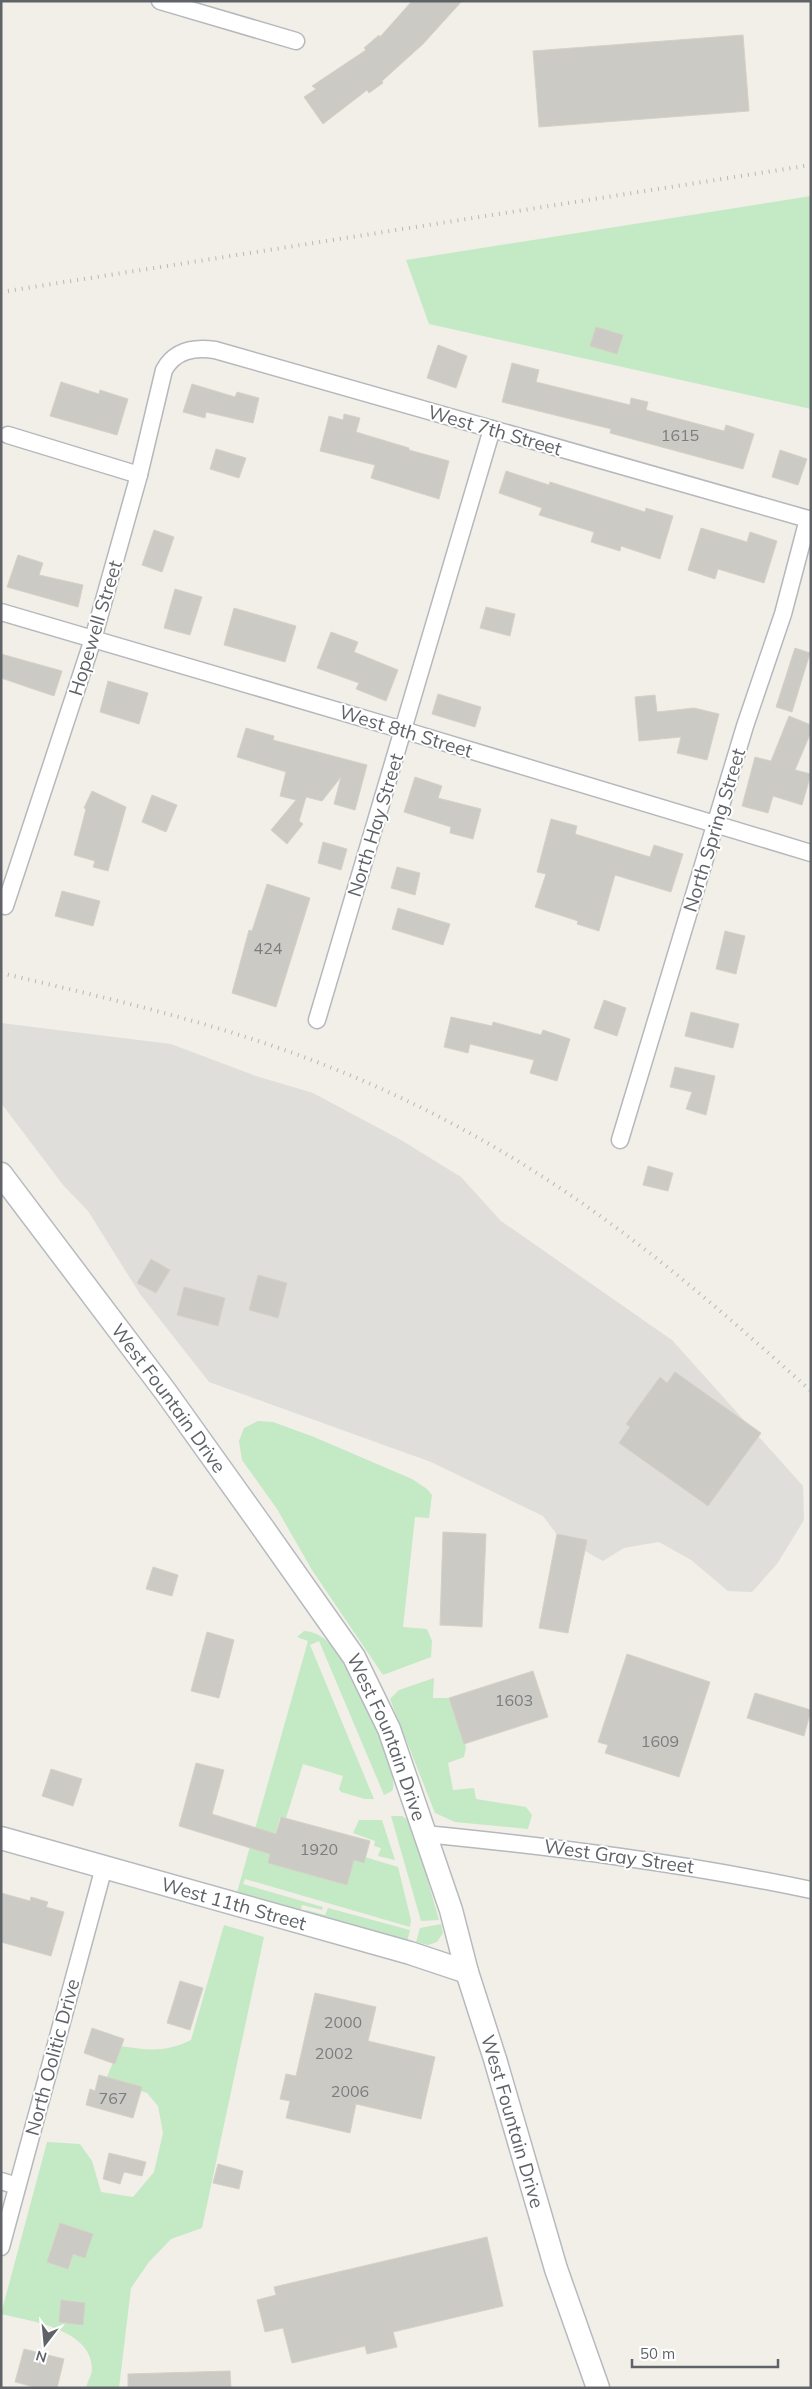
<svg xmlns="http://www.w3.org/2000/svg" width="812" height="2389" viewBox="0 0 812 2389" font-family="Mulish,sans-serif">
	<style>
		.industrial { fill: #e0deda }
		.green { fill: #c4e9c5 }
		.building { fill: #cccac5; stroke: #d6d1c6 }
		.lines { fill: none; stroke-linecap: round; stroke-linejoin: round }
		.street-casing { stroke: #b5b8bc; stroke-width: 19 }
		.secondary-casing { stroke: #b6babf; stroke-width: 25 }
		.street { stroke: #fff; stroke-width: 16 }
		.secondary { stroke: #fff; stroke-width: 22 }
		.rail { stroke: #b6b7b8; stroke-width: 4; stroke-dasharray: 1 6; stroke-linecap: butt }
		.labels { text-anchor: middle; stroke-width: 4; stroke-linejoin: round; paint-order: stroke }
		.number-label { font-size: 16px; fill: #7a7d7f }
		.street-label { font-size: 19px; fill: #5f6368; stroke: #fff }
	</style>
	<rect width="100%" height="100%" fill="#f1efe8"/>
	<path class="industrial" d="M1,1023L171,1044L256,1076L313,1093L401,1140L461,1177L501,1221L672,1340L803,1486L804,1520L777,1564L752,1592L728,1591L691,1560L659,1542L624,1548L603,1561L558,1536L543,1516L431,1462L209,1382L140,1294L88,1211L63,1185L1,1103Z"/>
	<g class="green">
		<path d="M811,196V409L429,324L406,260Z"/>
		<path d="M258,1421L273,1422L314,1437L412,1479L427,1489L432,1495L429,1518L415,1517L403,1627L427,1629L432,1641L431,1657L383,1675L312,1570L277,1509L242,1460L239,1441L244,1428Z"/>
		<path d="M304,1631C313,1631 322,1636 328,1642C346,1659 403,1770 392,1791L384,1795L319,1641L310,1645L374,1799H365L341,1792L339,1789L343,1776L303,1764L286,1818L280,1817L268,1863L347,1885L354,1860L363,1863L365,1857L398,1867L411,1920L410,1927L245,1879L243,1884L323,1907L322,1910L302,1905L300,1913L236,1896L308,1641L297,1637Z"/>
		<path d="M434,1678L433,1698H449L466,1747L464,1757L448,1763L453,1790L474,1788L476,1799L526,1807L532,1815L528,1829L455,1822L435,1813L390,1699L399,1690Z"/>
		<path d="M391,1816H402L411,1822L439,1920L421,1921Z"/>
		<path d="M359,1820H382L395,1860L378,1856L381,1848L374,1846L375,1841L353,1833Z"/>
		<path d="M328,1908L410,1930L407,1942L304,1914L306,1910L325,1915Z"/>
		<path d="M441,1924L443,1933L437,1942L428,1945L416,1942L420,1928Z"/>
		<path d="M224,1925L264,1937L202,2228L171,2239L149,2262L131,2288L119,2388H86C87,2382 92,2375 92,2369C92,2329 30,2321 1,2314L47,2142L80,2144L92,2161L101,2192L133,2197L154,2172L163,2133L158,2106L147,2093L106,2079L120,2046C148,2050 165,2053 191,2040Z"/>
	</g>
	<g class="building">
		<path d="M412,1H462L423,44L382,81L383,83L369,93L367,90L323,124L304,97L316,89L312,86L366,50L364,48L379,35L380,37Z"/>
		<path d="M743,35L749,111L539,127L533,51Z"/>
		<path d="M596,327L623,335L617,354L590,346Z"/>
		<path d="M438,345L467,356L456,388L427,378Z"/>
		<path d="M512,363L539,370L536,382L630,405L631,398L648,402L646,410L724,431L726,425L754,434L743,469L610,433L611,429L502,402Z"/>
		<path d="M61,382L99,394L100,390L128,399L117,435L50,416Z"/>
		<path d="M192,384L235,397L237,392L259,398L253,423L206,412L205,418L183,412Z"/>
		<path d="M344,414L360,418L356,432L409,448V450L449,461L439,499L371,478L375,465L320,451L329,416L343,420Z"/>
		<path d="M216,449L246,458L239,478L210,469Z"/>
		<path d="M780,450L807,459L798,485L772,477Z"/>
		<path d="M506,471L549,485L550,482L645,512L646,508L673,516L660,559L621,546L620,551L591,542L594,532L539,515L542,508L499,493Z"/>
		<path d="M701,528L747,542L750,532L777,541L764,583L718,569L715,579L688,570Z"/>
		<path d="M154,530L174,537L162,572L142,565Z"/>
		<path d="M18,555L43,563L39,575L83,585L78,607L7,587Z"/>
		<path d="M175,589L202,597L190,635L164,628Z"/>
		<path d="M486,607L515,614L510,636L480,628Z"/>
		<path d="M234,608L296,626L285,662L224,645Z"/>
		<path d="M331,632L358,642L354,652L398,670L386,701L356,689L359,683L317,668Z"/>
		<path d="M795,648L810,653L792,712L776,707Z"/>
		<path d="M1,654L62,671L54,696L1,678Z"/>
		<path d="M108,681L148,693L139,724L100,712Z"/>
		<path d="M438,694L481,707L475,727L432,714Z"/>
		<path d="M655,695L657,712L694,708L719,714L707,760L677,753L681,737L639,741L635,697Z"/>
		<path d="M789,716L811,725V732L795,770L811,774L802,805L773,796L768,813L742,806L755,757L771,761Z"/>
		<path d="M246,728L274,736L273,740L367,765L355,810L334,804L341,777L322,801L306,797L299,821L303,824L287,844L271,830L296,800L280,796L286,772L237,757Z"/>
		<path d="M415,777L442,786L438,798L481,809L473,839L450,833L451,827L404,812Z"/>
		<path d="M92,791L126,807L108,871L93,867L95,861L74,855L86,809L84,808Z"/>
		<path d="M152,795L177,805L166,832L142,822Z"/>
		<path d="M551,819L577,826L575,834L650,857L654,845L683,854L671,892L615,875L599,931L577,924L578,921L535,907L546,874L537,872Z"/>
		<path d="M323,842L347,849L341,870L318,863Z"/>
		<path d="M397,867L420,873L415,895L391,888Z"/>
		<path d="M267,884L310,898L276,1007L232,993L249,930L252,931Z"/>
		<path d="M62,891L100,901L93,926L55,916Z"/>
		<path d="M398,908L450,924L443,945L392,929Z"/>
		<path d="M725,931L745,936L736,974L716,969Z"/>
		<path d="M604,1000L626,1008L617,1036L594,1028Z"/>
		<path d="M691,1012L739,1024L733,1048L685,1036Z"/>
		<path d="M451,1017L492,1026L493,1022L541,1035L543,1030L570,1039L557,1081L530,1073L534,1060L470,1044L468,1053L444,1047Z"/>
		<path d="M675,1067L715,1076L706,1115L686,1109L692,1092L670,1087Z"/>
		<path d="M648,1166L673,1173L668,1191L643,1185Z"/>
		<path d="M151,1259L170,1270L156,1293L137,1283Z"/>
		<path d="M258,1275L287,1283L278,1318L249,1310Z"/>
		<path d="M184,1287L225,1298L218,1326L177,1315Z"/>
		<path d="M675,1372L761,1433L708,1506L619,1443L630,1427L626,1424L660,1377L667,1383Z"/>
		<path d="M443,1532L486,1534L482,1627L440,1625Z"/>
		<path d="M557,1534L587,1540L568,1633L539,1628Z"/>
		<path d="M153,1567L178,1575L172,1596L146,1589Z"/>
		<path d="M207,1632L234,1640L219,1698L191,1691Z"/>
		<path d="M627,1654L710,1682L679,1777L605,1753L608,1745L598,1742Z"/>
		<path d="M533,1671L548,1717L464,1744L449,1698Z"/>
		<path d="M755,1693L811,1710L804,1736L747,1718Z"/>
		<path d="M196,1763L224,1770L212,1814L276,1834L281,1817L370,1841L364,1863L354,1860L347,1885L268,1863L270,1854L179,1826Z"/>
		<path d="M51,1769L82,1779L73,1806L42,1796Z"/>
		<path d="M1,1893L30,1901L31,1897L48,1902L46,1907L64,1912L51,1956L1,1942Z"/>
		<path d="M180,1981L203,1988L190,2030L167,2023Z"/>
		<path d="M315,1993L376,2007L368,2041L435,2057L421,2119L356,2104L350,2133L286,2118L290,2101L280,2099L286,2074L296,2076Z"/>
		<path d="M92,2028L124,2039L115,2064L84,2053Z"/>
		<path d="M99,2075L142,2087L133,2118L86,2105L90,2089L95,2091Z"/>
		<path d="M109,2153L146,2162L142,2176L124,2172L120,2184L103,2179Z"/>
		<path d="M218,2164L243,2171L239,2189L213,2183Z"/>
		<path d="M60,2223L93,2234L85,2258L73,2254L68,2269L47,2262Z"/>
		<path d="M487,2237L503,2306L393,2332L397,2347L367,2354L365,2346L292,2363L283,2328L265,2332L257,2300L276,2295L274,2287Z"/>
		<path d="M61,2300L85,2303L83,2325L59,2322Z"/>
		<path d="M24,2349L64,2359L57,2388H38L15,2382Z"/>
		<path d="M230,2371L231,2388H128V2374Z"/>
	</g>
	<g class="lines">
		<defs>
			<g id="street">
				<path d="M160,1L296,41"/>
				<path d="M8,435L139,475"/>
				<path d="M1,612L403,730L811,853"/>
				<path d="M5,906L93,639L139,475L164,370C175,350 194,347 215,350L808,519L783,614L745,726L620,1140"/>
				<path d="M317,1020L492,429"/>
				<path d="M425,1834C556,1847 683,1863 811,1890"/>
				<path d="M1,2181L17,2186"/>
				<path d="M1,2247L104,1867"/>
			</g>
			<g id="secondary">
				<path id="s1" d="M1,1174L165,1391L263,1528L354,1657L370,1690L389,1729L451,1910L467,1972L495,2059L556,2269L598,2388"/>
				<path id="s2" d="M1,1838L410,1953L467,1972"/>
			</g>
		</defs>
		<use href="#street" class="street-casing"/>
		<use href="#secondary" class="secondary-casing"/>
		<use href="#street" class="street"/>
		<use href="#secondary" class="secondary"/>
		<g class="rail">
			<path d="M1,292L811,165"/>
			<path d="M1,973C111,999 222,1024 327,1066C427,1105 521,1158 607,1221C679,1273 745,1332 811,1391"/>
		</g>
	</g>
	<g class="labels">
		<g class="number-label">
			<text x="680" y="441">1615</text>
			<text x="268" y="954">424</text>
			<text x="514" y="1706">1603</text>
			<text x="660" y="1747">1609</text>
			<text x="319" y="1855">1920</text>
			<text x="343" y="2028">2000</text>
			<text x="334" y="2059">2002</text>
			<text x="350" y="2097">2006</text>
			<text x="113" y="2104">767</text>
		</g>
		<g class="street-label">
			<text transform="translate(495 430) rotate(16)" y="7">West 7th Street</text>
			<text transform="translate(95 628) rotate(-73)" y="7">Hopewell Street</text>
			<text transform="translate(406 731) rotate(17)" y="7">West 8th Street</text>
			<text transform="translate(375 825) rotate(-73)" y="7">North Hay Street</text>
			<text transform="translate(714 830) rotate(-73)" y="7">North Spring Street</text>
			<text dy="7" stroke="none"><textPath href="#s1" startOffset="280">West Fountain Drive</textPath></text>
			<text dy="7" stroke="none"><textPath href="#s1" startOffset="685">West Fountain Drive</textPath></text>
			<text transform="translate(619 1856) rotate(8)" y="7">West Gray Street</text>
			<text dy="7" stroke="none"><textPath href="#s2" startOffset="242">West 11th Street</textPath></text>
			<text transform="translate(52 2057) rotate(-75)" y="7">North Oolitic Drive</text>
			<text dy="7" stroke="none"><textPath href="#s1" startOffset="1090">West Fountain Drive</textPath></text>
		</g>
	</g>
	<rect width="812" height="2389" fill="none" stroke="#5f6368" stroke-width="5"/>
	<g transform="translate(45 2344) rotate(196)" stroke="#ffffff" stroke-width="4" paint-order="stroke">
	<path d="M0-4L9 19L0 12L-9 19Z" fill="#5f6368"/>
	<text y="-8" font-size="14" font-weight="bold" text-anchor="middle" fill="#5f6368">N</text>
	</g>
	<path d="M632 2359v8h146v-8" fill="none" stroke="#5f6368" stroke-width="2.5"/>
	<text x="640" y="2359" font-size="15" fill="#5f6368" stroke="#ffffff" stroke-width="4" paint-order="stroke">50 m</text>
</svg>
